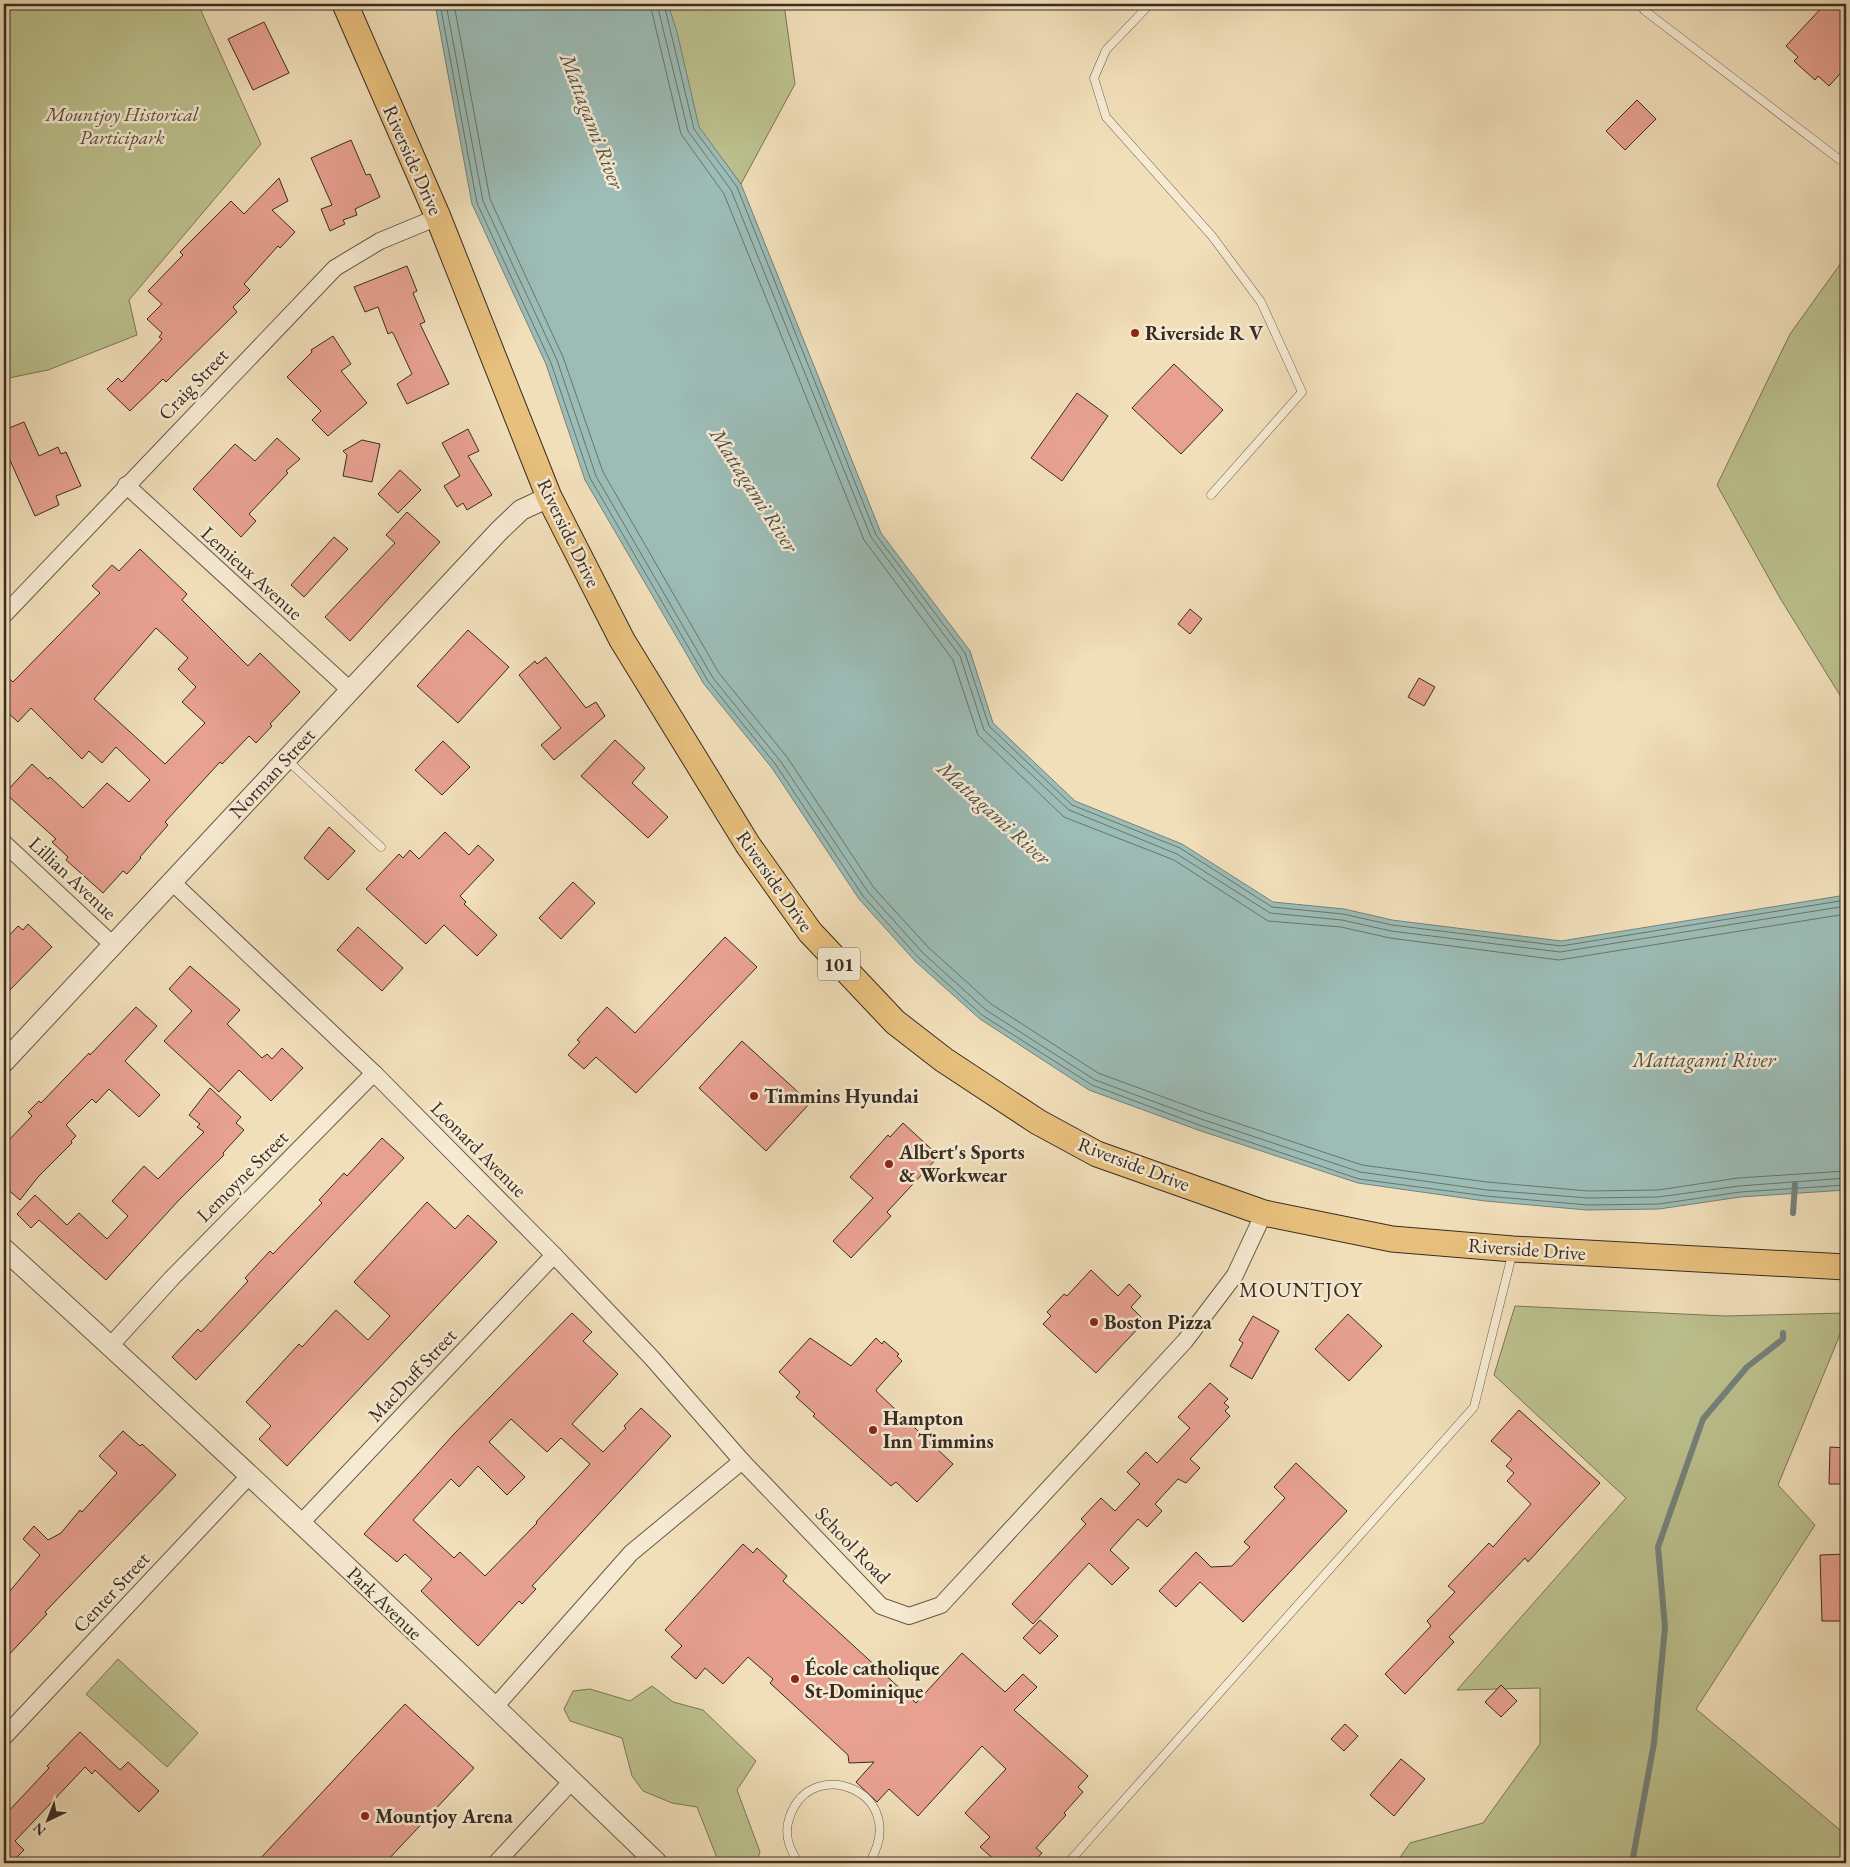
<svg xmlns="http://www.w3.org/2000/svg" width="1850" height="1867" viewBox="0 0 1850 1867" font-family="'EB Garamond',serif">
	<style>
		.green { fill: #bcc18e; stroke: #7a7658 }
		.water { fill: #9cbcb6; stroke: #74827b }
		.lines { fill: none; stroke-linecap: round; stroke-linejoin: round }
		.shore { stroke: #6a746c; stroke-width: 1 }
		.stream { stroke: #74827b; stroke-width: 6 }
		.building { fill: #e8a191; stroke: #382c23; fill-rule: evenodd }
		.service-casing { stroke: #665949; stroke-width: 9 }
		.minor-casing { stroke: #665949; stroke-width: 18 }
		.tertiary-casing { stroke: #665949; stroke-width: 22 }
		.primary-casing { stroke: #382c23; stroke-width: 27 }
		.service { stroke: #f6ead2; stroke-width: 8 }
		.minor { stroke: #f6ead2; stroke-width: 16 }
		.tertiary { stroke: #f6ead2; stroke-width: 20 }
		.primary { stroke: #e8c07d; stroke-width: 25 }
		.poi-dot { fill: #8f2418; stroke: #f6ead2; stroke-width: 2 }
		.labels { text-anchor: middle; stroke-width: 5; stroke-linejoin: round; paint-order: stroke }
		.shield { fill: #f6ead2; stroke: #716558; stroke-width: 1 }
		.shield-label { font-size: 19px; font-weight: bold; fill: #382c23 }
		.park-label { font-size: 20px; font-style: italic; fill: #59513e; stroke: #f6ead2 }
		.street-label { font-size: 20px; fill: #382c23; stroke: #f6ead2 }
		.poi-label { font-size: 20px; font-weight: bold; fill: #382c23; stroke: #f6ead2; text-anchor: start }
		.water-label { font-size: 21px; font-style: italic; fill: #515048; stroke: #f6ead2 }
		.neighbourhood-label { font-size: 21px; letter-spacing: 1px; fill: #382c23; stroke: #f6ead2 }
	</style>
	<rect width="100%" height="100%" fill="#f1dfba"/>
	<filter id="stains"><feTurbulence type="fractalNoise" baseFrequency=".004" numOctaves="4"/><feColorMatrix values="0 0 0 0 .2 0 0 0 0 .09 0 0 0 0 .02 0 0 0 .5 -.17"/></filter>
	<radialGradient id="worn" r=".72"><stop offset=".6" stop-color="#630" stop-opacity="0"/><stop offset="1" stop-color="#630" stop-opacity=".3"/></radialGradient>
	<g class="green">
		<path d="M4,4H198L261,144L129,300L137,335L48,370L4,379Z"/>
		<path d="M668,4H784L795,84L741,184L698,127Z"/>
		<path d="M1846,256V705L1780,598L1717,485L1790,334Z"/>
		<path d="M1515,1306L1725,1316L1846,1313V1320L1778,1485L1815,1525L1696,1709L1846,1835V1863H1396L1410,1843L1483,1823L1540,1744V1688L1457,1690L1626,1498L1494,1375Z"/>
		<path d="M118,1659L198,1733L167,1767L86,1694Z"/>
		<path d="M652,1686L673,1702L703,1710L756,1761L737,1790L760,1852L756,1863H719L697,1807L672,1803L643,1791L632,1776L622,1738L570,1721L564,1709L573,1691L590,1689L630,1701Z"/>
	</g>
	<path class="water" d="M435,4H668L677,32L699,127L741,184L881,533L970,651L993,723L1075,801L1182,844L1273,902L1344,909L1392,920L1561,941L1846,895V1190L1740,1197L1659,1209L1587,1210L1485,1201L1358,1183L1198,1130L1089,1090L980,1019L915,961L859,899L772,768L704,684L585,480L546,364L472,204Z"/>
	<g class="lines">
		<g class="shore">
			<path d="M440,4L477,203L551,363L590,478L708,681L776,765L863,896L918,957L982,1015L1092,1085L1199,1125L1359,1179L1486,1196L1588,1205L1659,1204L1740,1192L1846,1185"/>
			<path d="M446,4L483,201L557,360L596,476L713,678L781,762L868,892L923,953L986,1010L1095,1080L1201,1119L1360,1172L1487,1190L1588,1198L1658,1197L1739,1186L1846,1178"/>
			<path d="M454,4L490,199L563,357L603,472L719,673L787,757L874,888L928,947L991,1004L1098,1073L1204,1112L1362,1165L1487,1182L1588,1191L1658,1190L1738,1178L1846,1171"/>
			<path d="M650,4L681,134L724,194L864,540L953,660L978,735L1064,817L1174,860L1268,921L1341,927L1390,938L1559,960L1846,914"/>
			<path d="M657,4L688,131L731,190L871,537L960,656L984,730L1069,810L1177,854L1270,913L1342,920L1391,931L1560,952L1846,906"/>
			<path d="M664,4L694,129L737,187L876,535L965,653L989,726L1072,805L1180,848L1272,907L1343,914L1392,925L1561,946L1846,900"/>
		</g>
		<g class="stream">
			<path d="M1793,1213L1795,1184"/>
			<path d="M1632,1863L1654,1743L1665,1627L1658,1547L1703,1419L1747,1367L1783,1339V1333"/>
		</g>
	</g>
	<g class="building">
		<path d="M1825,4H1846V67L1829,86L1818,76L1815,80L1794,61L1798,57L1786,46Z"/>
		<path d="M264,22L289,73L253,90L228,39Z"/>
		<path d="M1637,100L1656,119L1625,150L1606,131Z"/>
		<path d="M351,140L366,175L370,174L380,197L355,209L357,215L343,220L345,224L330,231L321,209L332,205L311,158Z"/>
		<path d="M279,178L288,201L272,210L295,232L280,248L278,246L244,284L250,290L233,307L237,312L166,382L163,379L130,411L107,389L118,378L122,382L162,339L159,337L162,333L147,319L162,304L148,291L183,255L180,252L231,201L244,214Z"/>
		<path d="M407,266L417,291L413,293L425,322L420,324L449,384L407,404L397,384L412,374L394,335L392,332L388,334L378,307L365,312L354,287Z"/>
		<path d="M333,336L351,364L341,371L367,403L328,436L312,420L321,411L287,377L312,352L311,350Z"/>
		<path d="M1174,364L1223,410L1181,454L1132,408Z"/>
		<path d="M1077,393L1108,416L1062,481L1031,458Z"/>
		<path d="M24,422L39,456L58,447L61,454L66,452L81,486L56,496L59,505L35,516L9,458L4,460V430Z"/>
		<path d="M468,429L479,451L468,456L492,495L467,510L463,503L457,507L444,486L460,476L442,443Z"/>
		<path d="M277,438L300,459L286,471L288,473L249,514L256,521L241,537L193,489L235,444L255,461Z"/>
		<path d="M362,440L380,444L372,482L343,476L347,455L343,451Z"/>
		<path d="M400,470L421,490L398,513L378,494Z"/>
		<path d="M407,512L440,542L350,641L325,617L395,543L386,535Z"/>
		<path d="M334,537L348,549L304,597L291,585Z"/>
		<path d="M140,549L187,594L182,600L248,666L260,653L300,692L270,724L272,726L256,743L249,736L222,764L220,762L165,822L168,825L140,857L141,858L127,874L123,871L103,893L66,860L68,857L52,842L56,839L5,793L32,764L48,779L50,777L83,808L107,783L129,802L150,780L116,747L102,763L89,751L82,759L31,708L18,722L4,709V674L13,682L100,593L92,586L112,565L119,571ZM156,628L188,658L178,669L196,687L182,702L205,723L165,764L94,699Z"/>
		<path d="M1190,609L1202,619L1190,634L1178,624Z"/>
		<path d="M468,630L509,667L458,723L417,686Z"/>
		<path d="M546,657L586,708L596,702L605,716L554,760L541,745L561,728L519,675L535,661L537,664Z"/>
		<path d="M1419,678L1435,687L1424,706L1408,697Z"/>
		<path d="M615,740L645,768L632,783L668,817L648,838L581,776Z"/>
		<path d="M443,741L470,767L442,795L415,770Z"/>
		<path d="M329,827L355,851L328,880L304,858Z"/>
		<path d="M445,832L469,855L478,845L494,860L460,896L466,902L464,904L497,935L477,956L444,925L426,944L366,889L399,854L403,858L410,850L419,859Z"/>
		<path d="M573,882L595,903L561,939L539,918Z"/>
		<path d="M28,924L52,947L4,996V941L18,926L23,930Z"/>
		<path d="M358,927L403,968L382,991L337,950Z"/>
		<path d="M725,937L757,967L636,1093L596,1057L584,1069L568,1055L580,1042L577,1040L607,1007L635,1033Z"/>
		<path d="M190,966L240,1010L227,1024L262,1058L267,1054L272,1059L282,1048L303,1068L271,1101L239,1070L219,1092L164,1041L192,1011L169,989Z"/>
		<path d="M136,1007L157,1026L125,1061L160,1095L139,1117L109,1089L96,1103L92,1099L66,1125L76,1136L71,1141L72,1143L38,1177L20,1200L4,1186V1145L32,1116L28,1112L39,1101L41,1103L89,1053L90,1055Z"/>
		<path d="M742,1041L810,1103L766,1151L699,1088Z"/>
		<path d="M210,1088L241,1117L236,1123L244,1130L223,1153L224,1155L179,1200L106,1280L39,1220L31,1228L17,1214L35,1195L67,1225L79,1213L107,1239L128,1216L112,1201L144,1166L158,1179L204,1132L197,1127L200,1124L189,1115Z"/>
		<path d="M903,1123L939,1156L887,1212L891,1216L851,1258L833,1241L873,1198L850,1177L888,1135L890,1137Z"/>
		<path d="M382,1138L404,1158L196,1380L172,1357L198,1329L201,1332L248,1281L245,1278L270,1251L273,1254L322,1203L319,1200L344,1173L347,1176Z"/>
		<path d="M427,1202L455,1229L468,1215L497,1242L287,1466L259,1439L271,1426L246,1402L299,1344L302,1347L336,1310L368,1340L390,1316L354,1282Z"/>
		<path d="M1091,1270L1118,1296L1129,1284L1141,1296L1131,1307L1145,1321L1096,1373L1043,1324L1051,1316L1047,1312L1064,1294L1067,1296Z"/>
		<path d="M572,1313L592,1332L583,1341L618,1374L572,1424L603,1452L626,1428L624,1426L641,1408L671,1436L532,1586L536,1589L522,1604L519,1601L478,1646L421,1591L432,1579L405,1554L397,1562L364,1534L454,1434ZM511,1419L547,1452L561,1438L590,1464L536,1522L537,1523L485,1576L460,1552L454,1558L413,1520L451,1479L459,1487L478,1466L507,1495L525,1477L489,1442Z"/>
		<path d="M1348,1314L1382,1346L1349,1381L1315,1349Z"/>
		<path d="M1253,1316L1279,1331L1252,1379L1230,1366L1243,1343L1239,1340Z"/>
		<path d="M810,1338L851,1366L876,1338L882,1344L884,1341L899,1354L897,1356L902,1361L876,1390L877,1392L953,1464L917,1502L896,1482L891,1486L813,1416L815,1414L796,1397L800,1392L779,1372Z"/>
		<path d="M1210,1383L1228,1399L1224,1403L1229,1407L1225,1411L1230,1416L1190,1459L1200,1468L1186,1483L1178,1479L1155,1504L1162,1511L1147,1527L1138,1519L1110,1550L1129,1568L1112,1585L1089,1563L1033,1624L1012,1604L1086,1524L1081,1519L1101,1498L1115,1511L1140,1484L1127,1472L1146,1452L1157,1463L1190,1428L1178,1417Z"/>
		<path d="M1519,1410L1600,1483L1528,1562L1525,1558L1449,1637L1454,1642L1405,1694L1385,1674L1431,1626L1427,1621L1455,1592L1448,1586L1489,1543L1493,1547L1531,1504L1507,1481L1514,1473L1506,1466L1512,1459L1491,1441Z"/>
		<path d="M123,1431L140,1446L142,1444L176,1475L45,1612L47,1614L4,1660V1598L40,1555L23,1539L34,1526L48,1540L61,1533L80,1510L82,1512L117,1473L99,1456Z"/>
		<path d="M1830,1447L1846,1448V1484H1829Z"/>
		<path d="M1296,1463L1347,1511L1243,1622L1200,1582L1176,1607L1159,1591L1196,1552L1211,1567L1232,1566L1250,1547L1244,1542L1285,1498L1274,1487Z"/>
		<path d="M743,1544L753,1553L757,1548L787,1576L783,1581L916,1703L962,1653L1005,1692L1023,1674L1037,1687L1014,1710L1088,1776L1078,1787L1083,1792L1064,1813L1066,1815L1036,1848L1042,1853L1033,1863H998L980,1847L990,1837L965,1813L1006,1769L982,1746L918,1816L889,1789L877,1802L856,1782L874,1762L849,1763L848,1755L770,1683L773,1679L748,1657L723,1684L705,1668L696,1679L671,1657L682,1646L665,1630Z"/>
		<path d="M1846,1554V1621H1822L1820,1555Z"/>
		<path d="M1040,1620L1058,1636L1040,1654L1023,1638Z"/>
		<path d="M1501,1685L1517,1701L1501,1717L1485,1702Z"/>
		<path d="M405,1704L474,1768L385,1863H256Z"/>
		<path d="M1345,1724L1358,1736L1344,1751L1331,1739Z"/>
		<path d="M80,1732L120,1770L128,1762L159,1791L139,1812L95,1770L92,1774L85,1767L15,1841L24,1850L11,1863H4V1816L49,1768L47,1766Z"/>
		<path d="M1401,1759L1425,1779L1394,1816L1370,1795Z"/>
	</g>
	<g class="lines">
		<defs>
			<g id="service">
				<path d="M1150,4L1106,50L1094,78L1106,117L1212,236L1261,302L1302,392L1211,495"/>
				<path d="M1642,4L1644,10L1840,160L1846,153"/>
				<path d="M287,760L381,847"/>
				<path d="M799,1863C789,1849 783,1834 790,1816C812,1753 912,1793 869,1863"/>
				<path d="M1068,1863L1474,1407L1513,1251"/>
			</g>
			<g id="minor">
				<path d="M126,485L350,690"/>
				<path d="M4,615L335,268L380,241L438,217"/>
				<path d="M4,843L113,945"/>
				<path d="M171,881L374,1073L554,1255L651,1357L742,1461L881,1606L909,1616L941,1605L1185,1341L1235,1275L1264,1213"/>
				<path d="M111,1345L172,1278L374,1073"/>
				<path d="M301,1523L554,1255"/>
				<path d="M494,1708L631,1553L742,1461"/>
				<path d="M4,1737L250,1475"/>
				<path d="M496,1863L572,1781"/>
			</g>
			<g id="tertiary">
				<path d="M4,1062L499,531L521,510L549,497"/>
				<path d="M4,1249C225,1450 442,1655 657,1863"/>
			</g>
			<path id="primary" d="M345,4L438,217L549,497L622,640L748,845L810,932L895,1022L944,1060L1038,1122L1097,1154L1264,1213L1392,1239L1513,1249L1846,1267"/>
		</defs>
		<use href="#service" class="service-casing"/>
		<use href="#minor" class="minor-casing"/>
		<use href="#tertiary" class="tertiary-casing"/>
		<use href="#primary" class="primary-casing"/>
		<use href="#service" class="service"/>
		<use href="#minor" class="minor"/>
		<use href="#tertiary" class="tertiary"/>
		<use href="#primary" class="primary"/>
	</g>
	<g class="poi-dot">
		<circle cx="1135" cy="333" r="5"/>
		<circle cx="754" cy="1096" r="5"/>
		<circle cx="889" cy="1164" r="5"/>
		<circle cx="1094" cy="1322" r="5"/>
		<circle cx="873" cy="1430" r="5"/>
		<circle cx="795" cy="1679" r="5"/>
		<circle cx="365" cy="1816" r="5"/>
	</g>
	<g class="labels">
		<rect class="shield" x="818" y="947.5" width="42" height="33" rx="4"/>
		<g class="shield-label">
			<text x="839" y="971">101</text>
		</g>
		<g class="park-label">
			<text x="122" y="121">Mountjoy Historical<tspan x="122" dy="23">Participark</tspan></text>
		</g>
		<g class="street-label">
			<text transform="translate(413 160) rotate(66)" y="7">Riverside Drive</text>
			<text transform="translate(193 384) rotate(-46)" y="7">Craig Street</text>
			<text transform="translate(569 533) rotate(64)" y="7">Riverside Drive</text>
			<text transform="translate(252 573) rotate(42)" y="7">Lemieux Avenue</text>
			<text transform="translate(272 773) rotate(-47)" y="7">Norman Street</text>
			<text transform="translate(73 878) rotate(43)" y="7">Lillian Avenue</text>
			<text transform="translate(775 881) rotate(55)" y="7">Riverside Drive</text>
			<text transform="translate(479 1149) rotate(45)" y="7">Leonard Avenue</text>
			<text transform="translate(1134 1164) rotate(21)" y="7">Riverside Drive</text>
			<text transform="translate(242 1176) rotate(-45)" y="7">Lemoyne Street</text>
			<text transform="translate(1527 1249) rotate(4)" y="7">Riverside Drive</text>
			<text transform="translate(412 1375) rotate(-47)" y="7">MacDuff Street</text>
			<text transform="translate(853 1545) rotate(46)" y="7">School Road</text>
			<text transform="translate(111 1592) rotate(-47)" y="7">Center Street</text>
			<text transform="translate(385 1603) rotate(44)" y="7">Park Avenue</text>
		</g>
		<g class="poi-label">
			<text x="1145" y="340">Riverside R V</text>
			<text x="764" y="1103">Timmins Hyundai</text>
			<text x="899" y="1159">Albert's Sports<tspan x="899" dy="23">&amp; Workwear</tspan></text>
			<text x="1104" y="1329">Boston Pizza</text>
			<text x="883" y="1425">Hampton<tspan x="883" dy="23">Inn Timmins</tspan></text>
			<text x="805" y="1675">École catholique<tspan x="805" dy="23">St-Dominique</tspan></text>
			<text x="375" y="1823">Mountjoy Arena</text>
		</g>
		<g class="water-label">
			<text transform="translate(592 121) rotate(69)" y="7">Mattagami River</text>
			<text transform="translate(754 490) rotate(57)" y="7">Mattagami River</text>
			<text transform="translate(994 813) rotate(42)" y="7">Mattagami River</text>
			<text x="1704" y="1067">Mattagami River</text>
		</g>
		<g class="neighbourhood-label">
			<text x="1301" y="1297">MOUNTJOY</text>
		</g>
	</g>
	<rect width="1850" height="1867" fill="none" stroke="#f1dfba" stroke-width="20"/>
	<rect x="5" y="5" width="1840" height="1857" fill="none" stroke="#382c23" stroke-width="2.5"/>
	<rect x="10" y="10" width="1830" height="1847" fill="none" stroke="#382c23"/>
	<g transform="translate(48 1820) rotate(223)" stroke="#f6ead2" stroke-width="4" paint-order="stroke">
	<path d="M0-4L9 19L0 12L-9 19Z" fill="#382c23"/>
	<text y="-8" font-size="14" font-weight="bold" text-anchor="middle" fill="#382c23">N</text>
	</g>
	<rect width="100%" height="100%" filter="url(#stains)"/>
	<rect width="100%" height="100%" fill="url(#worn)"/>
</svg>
